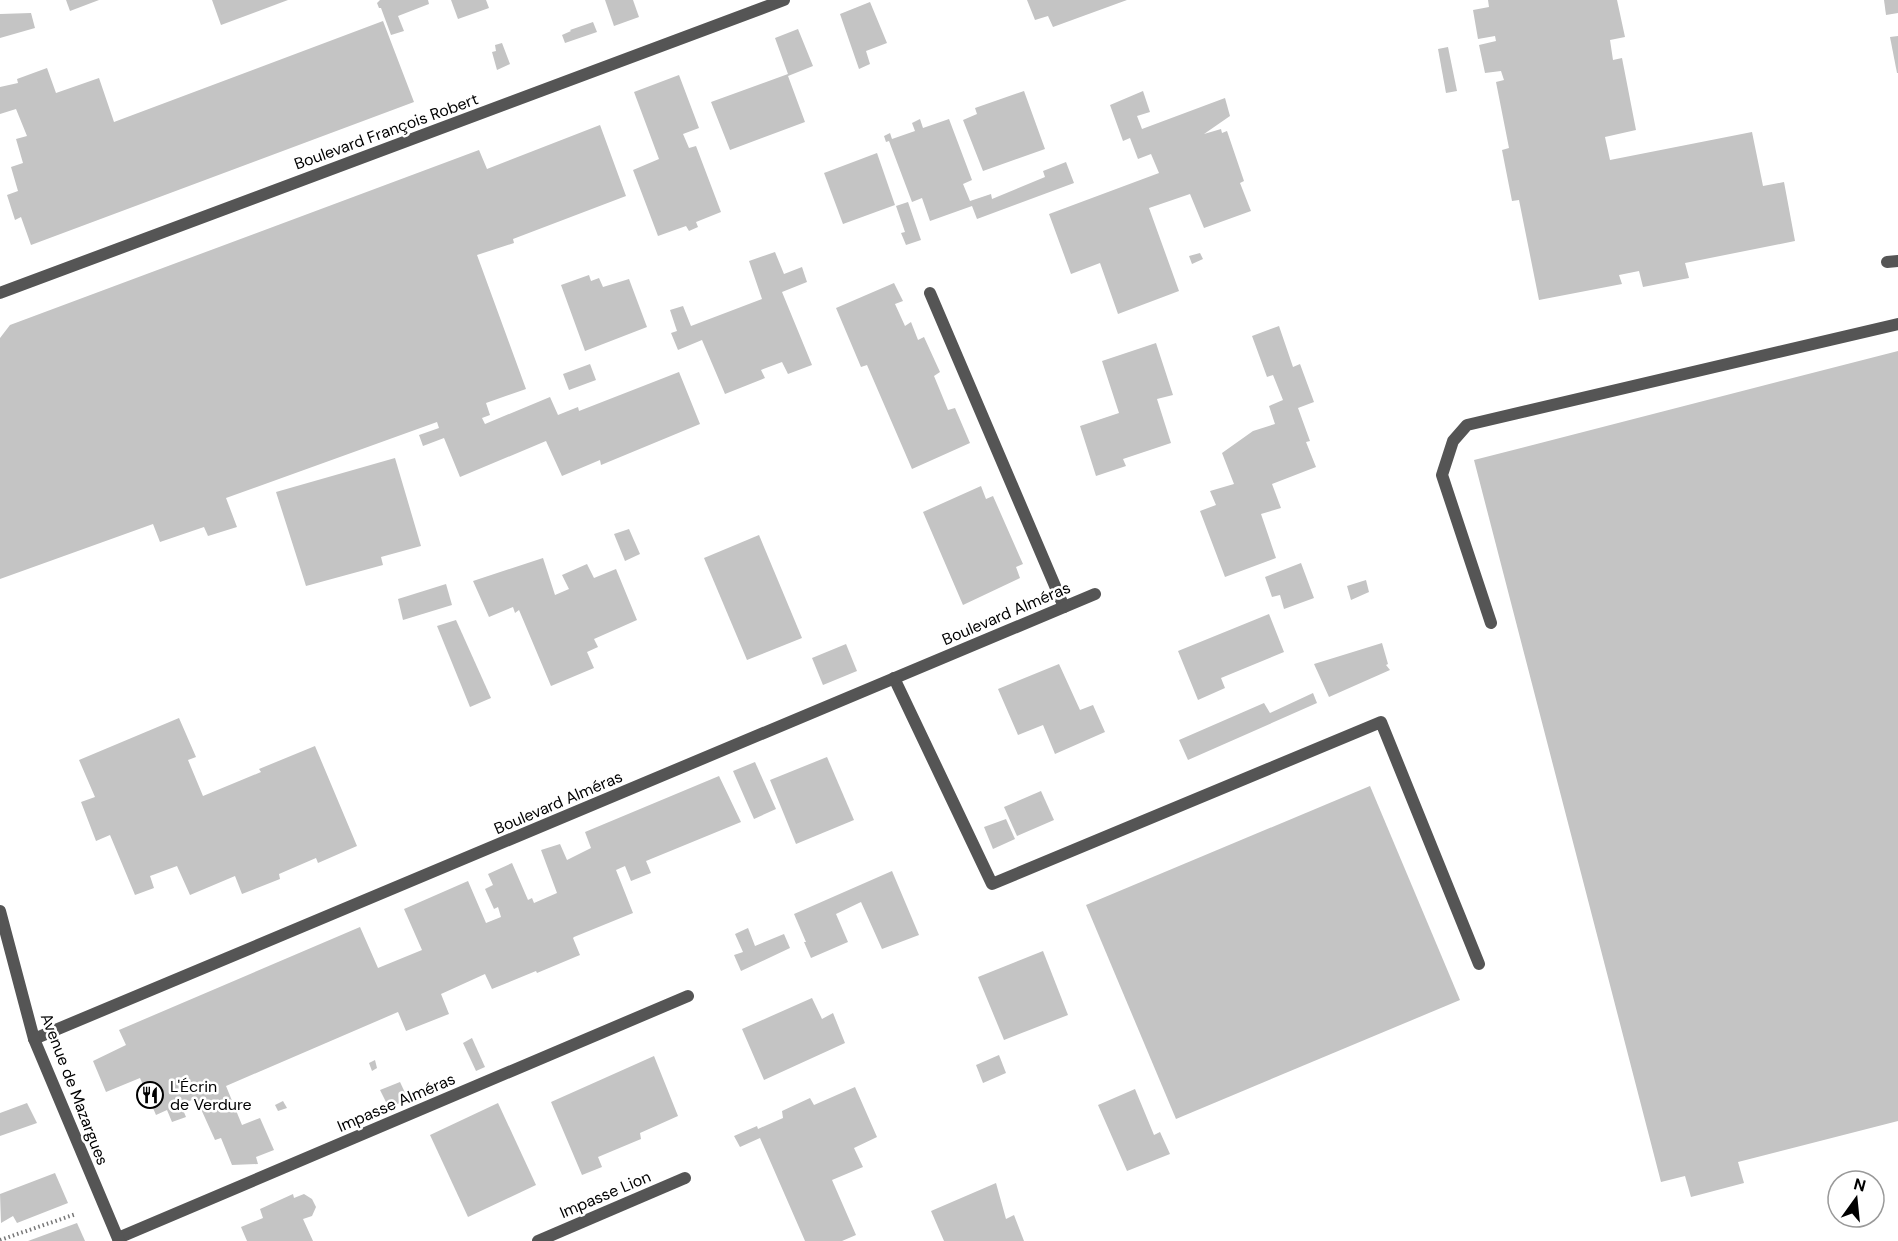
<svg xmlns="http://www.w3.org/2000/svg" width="1898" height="1241" viewBox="0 0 1898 1241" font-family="'DM Sans',sans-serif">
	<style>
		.building { fill: #c4c4c4 }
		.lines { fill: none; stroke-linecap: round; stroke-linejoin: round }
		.path { stroke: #777; stroke-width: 4; stroke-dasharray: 1.5 3; stroke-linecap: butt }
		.service { stroke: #555; stroke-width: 12 }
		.minor { stroke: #555; stroke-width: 12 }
		.tertiary { stroke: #555; stroke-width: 12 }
		.labels { text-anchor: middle; stroke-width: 5; stroke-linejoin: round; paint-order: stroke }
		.street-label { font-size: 16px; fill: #000; stroke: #fff }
		.poi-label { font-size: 16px; fill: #000; stroke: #fff; text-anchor: start }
	</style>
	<rect width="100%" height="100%" fill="#fff"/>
	<g class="building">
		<path d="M66,0H99L70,11Z"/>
		<path d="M212,0H288L221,25Z"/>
		<path d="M380,0H428L429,4L398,16L404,31L391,35L381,8H379L377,3Z"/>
		<path d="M451,0H486L489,8L458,19Z"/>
		<path d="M605,0H633L639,17L614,26Z"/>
		<path d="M1027,0H1127L1053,27L1048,16L1035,20Z"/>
		<path d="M1488,0H1617L1625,37L1610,40L1613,60L1622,58L1636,130L1605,137L1610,160L1752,132L1763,186L1784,182L1795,241L1685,263L1689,278L1643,287L1639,271L1619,275L1622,284L1539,300L1519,200L1512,201L1502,150L1509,148L1496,82L1504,80L1501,71L1485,73L1479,45L1496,41L1495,36L1478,39L1473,10L1489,7Z"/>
		<path d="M1884,0H1898V13L1886,15Z"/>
		<path d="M870,2L887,43L866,51L870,64L859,69L840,14Z"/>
		<path d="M31,13L35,28L0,38V14Z"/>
		<path d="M383,21L414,102L31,245L21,217L15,220L7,195L18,191L11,167L23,163L16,139L27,136L16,109L0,114V87L18,83L17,79L47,68L56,93L99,78L114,122Z"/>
		<path d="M593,22L597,32L565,43L562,35L571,31L570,30Z"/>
		<path d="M798,29L813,66L788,76L805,122L730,150L711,102L788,74L775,38Z"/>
		<path d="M1898,36V73H1897L1890,37Z"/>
		<path d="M502,43L510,64L497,70L492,52L496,51L495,45Z"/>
		<path d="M1448,47L1457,91L1446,93L1438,49Z"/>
		<path d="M679,75L699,128L683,134L689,148L696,146L721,212L696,222L698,227L689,231L686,226L658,236L633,170L659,159L634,92Z"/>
		<path d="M1024,91L1045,149L983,171L963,120L977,114L975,108Z"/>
		<path d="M1143,91L1150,112L1137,116L1142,129L1225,98L1230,116L1204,134L1221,129L1222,133L1227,131L1244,181L1240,183L1251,211L1204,228L1190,194L1149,208L1179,291L1118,314L1100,263L1071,274L1049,214L1159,173L1151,154L1138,159L1130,138L1123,141L1110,105Z"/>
		<path d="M920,119L923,128L949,119L972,180L963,184L970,201L991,194L992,199L1045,177L1043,171L1066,162L1074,183L977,219L972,206L930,221L922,198L912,202L889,141L886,142L884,136L890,133L892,139L915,131L912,123Z"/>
		<path d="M600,125L626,196L513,239L514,243L477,255L526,389L486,403L490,415L482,418L485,424L550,397L558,415L578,407L579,411L679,372L700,424L601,465L600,460L562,476L546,441L460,477L444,438L423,446L419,435L439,428L437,422L226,498L237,527L208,536L204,527L160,542L153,524L0,579V338L10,325L479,150L487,169Z"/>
		<path d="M877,153L895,205L843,224L824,173Z"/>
		<path d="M908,202L921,240L906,245L901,233L905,232L896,206Z"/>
		<path d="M775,252L784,274L802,267L807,282L782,292L812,365L788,374L782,362L761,370L765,378L725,394L702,340L678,350L671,333L677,331L670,310L683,306L691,326L762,299L749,261Z"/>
		<path d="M1200,253L1203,259L1192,264L1189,256Z"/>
		<path d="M589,275L591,281L599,278L603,287L629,279L647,327L585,351L561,285Z"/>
		<path d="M894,283L903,301L895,304L905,326L911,322L918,340L924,337L940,372L934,376L948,410L955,408L970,443L912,469L867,365L861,367L836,308Z"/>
		<path d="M1279,326L1293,367L1300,364L1314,402L1298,408L1310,441L1306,442L1316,467L1272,484L1281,508L1261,514L1276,558L1225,577L1200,511L1216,505L1210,491L1234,484L1222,453L1253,431L1275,424L1269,406L1283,400L1273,375L1267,377L1252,336Z"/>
		<path d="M1156,343L1173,395L1157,399L1171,443L1123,459L1126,466L1096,476L1080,426L1119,413L1102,361Z"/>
		<path d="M1898,351V1121L1738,1162L1744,1183L1691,1197L1685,1176L1661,1182L1474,460Z"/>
		<path d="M590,364L596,380L569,390L563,374Z"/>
		<path d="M395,458L421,546L381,557L383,565L306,586L276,492Z"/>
		<path d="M981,486L986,499L993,496L1023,564L1016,567L1020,578L963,605L923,512Z"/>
		<path d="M629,529L640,554L625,561L614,534Z"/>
		<path d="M759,535L802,638L747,660L704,558Z"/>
		<path d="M543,558L555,595L569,589L562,575L587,564L594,578L616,569L637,620L594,639L598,647L587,652L594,668L551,686L519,610L515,613L513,607L489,617L473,581Z"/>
		<path d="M1301,563L1314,598L1284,609L1280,595L1272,597L1265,577Z"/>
		<path d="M1366,580L1369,592L1351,600L1347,586Z"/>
		<path d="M446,584L452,605L403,620L398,599Z"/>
		<path d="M1269,614L1284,652L1221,678L1225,688L1198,700L1178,651Z"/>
		<path d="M456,620L491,698L470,707L437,626Z"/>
		<path d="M1382,643L1388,664L1386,665L1390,670L1329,697L1314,664Z"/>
		<path d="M846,644L857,671L823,685L812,658Z"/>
		<path d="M1059,664L1080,710L1093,705L1105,732L1055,754L1043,725L1018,735L998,689Z"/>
		<path d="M1313,693L1317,703L1188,760L1179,740L1264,703L1270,713Z"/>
		<path d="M179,718L196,757L188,760L203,796L261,772L259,769L315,746L357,846L318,863L316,858L279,874L280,879L242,894L235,876L190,895L177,866L150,876L154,888L135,895L110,835L96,841L81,802L95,797L79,760Z"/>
		<path d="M827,757L854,820L796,844L770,780Z"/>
		<path d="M755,762L776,809L754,819L733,771Z"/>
		<path d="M719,776L741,822L646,861L651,873L631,881L625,866L616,870L633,913L574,937L573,938L580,955L537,973L536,971L492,989L485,974L441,994L449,1014L406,1031L398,1012L226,1086L242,1125L260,1118L274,1150L256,1157L258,1164L232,1165L221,1138L215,1140L196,1098L181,1105L186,1117L172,1122L167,1110L156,1115L140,1078L106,1092L93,1061L126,1045L119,1030L360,927L378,968L422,950L404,909L468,881L486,923L501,917L498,907L494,909L485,889L493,885L488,874L512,863L528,900L532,898L534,903L557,893L541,850L560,844L567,860L591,848L585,832Z"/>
		<path d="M1370,786L1460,1000L1176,1119L1086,905Z"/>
		<path d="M1041,791L1054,820L1017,836L1004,807Z"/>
		<path d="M1006,819L1015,839L993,849L984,827Z"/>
		<path d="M892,871L919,935L882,949L861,902L836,914L848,942L811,958L804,942H806L794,914Z"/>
		<path d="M748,928L755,946L784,934L790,948L741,971L734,955L743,952L735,934Z"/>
		<path d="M1043,951L1068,1015L1004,1040L978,977Z"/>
		<path d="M812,998L822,1019L833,1013L845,1043L764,1080L742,1029Z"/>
		<path d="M472,1038L485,1067L476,1071L463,1043Z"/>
		<path d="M999,1055L1006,1073L983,1083L976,1065Z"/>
		<path d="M654,1056L678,1116L640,1133L641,1139L598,1157L602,1167L582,1175L551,1102Z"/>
		<path d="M375,1060L377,1068L372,1071L369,1063Z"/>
		<path d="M400,1082L408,1099L389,1108L380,1090Z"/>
		<path d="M855,1087L877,1137L854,1148L863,1167L832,1180L856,1235L842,1241H805L760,1138L740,1147L734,1136L757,1126L758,1129L783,1118L782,1111L810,1098L814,1105Z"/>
		<path d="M1135,1089L1154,1135L1160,1132L1170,1154L1127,1171L1098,1105Z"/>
		<path d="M283,1101L287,1108L278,1111L275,1105Z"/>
		<path d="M27,1103L37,1123L0,1136V1113Z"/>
		<path d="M498,1103L536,1185L468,1217L430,1135Z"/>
		<path d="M55,1173L68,1203L17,1223L13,1216L1,1223L0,1194Z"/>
		<path d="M996,1183L1006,1219L1014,1215L1024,1241H944L931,1211Z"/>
		<path d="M293,1194L294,1198L304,1194L312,1199L316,1207L312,1216L303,1219L313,1241H247L241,1227L263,1218L260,1209Z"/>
		<path d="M77,1223L85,1241H28Z"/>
	</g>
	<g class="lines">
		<path class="path" d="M0,1240L76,1214"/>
		<g class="service">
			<path d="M1491,623L1442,475L1453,441L1467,425L1898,324"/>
			<path d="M894,678L992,884L1381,722L1479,964"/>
		</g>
		<g class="minor">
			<path d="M1887,262L1898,261"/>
			<path d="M0,293L784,0"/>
			<path d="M930,293L1064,607"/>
			<path d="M34,1039L1095,594"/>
			<path d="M118,1238L688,996"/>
			<path d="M538,1241L685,1178"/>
		</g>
		<path class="tertiary" d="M0,911L34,1039L119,1241"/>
	</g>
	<defs>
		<symbol id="restaurant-ring" viewBox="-11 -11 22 22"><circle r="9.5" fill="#fff" stroke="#000" stroke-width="1.5"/><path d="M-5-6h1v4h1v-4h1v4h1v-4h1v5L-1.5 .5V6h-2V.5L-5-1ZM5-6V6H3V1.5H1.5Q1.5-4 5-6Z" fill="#000"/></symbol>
	</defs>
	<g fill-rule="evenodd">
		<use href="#restaurant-ring" x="135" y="1080" width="30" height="30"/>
	</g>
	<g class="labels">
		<g class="street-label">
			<text transform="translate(386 131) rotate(-20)" y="6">Boulevard François Robert</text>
			<text transform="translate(1006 613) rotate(-23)" y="6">Boulevard Alméras</text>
			<text transform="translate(558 802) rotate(-23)" y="6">Boulevard Alméras</text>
			<text transform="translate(75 1089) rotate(69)" y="6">Avenue de Mazargues</text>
			<text transform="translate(396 1102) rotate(-23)" y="6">Impasse Alméras</text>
			<text transform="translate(605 1194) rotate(-23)" y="6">Impasse Lion</text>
		</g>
		<g class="poi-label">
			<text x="170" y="1092">L'Écrin<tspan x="170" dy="18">de Verdure</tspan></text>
		</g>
	</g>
	<g transform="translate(1856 1199) rotate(15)"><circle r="28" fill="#ffffff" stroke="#999999" stroke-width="1.5"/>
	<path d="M0-4.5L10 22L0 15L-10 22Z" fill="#000000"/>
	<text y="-9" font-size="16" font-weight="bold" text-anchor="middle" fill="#000000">N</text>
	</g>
</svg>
